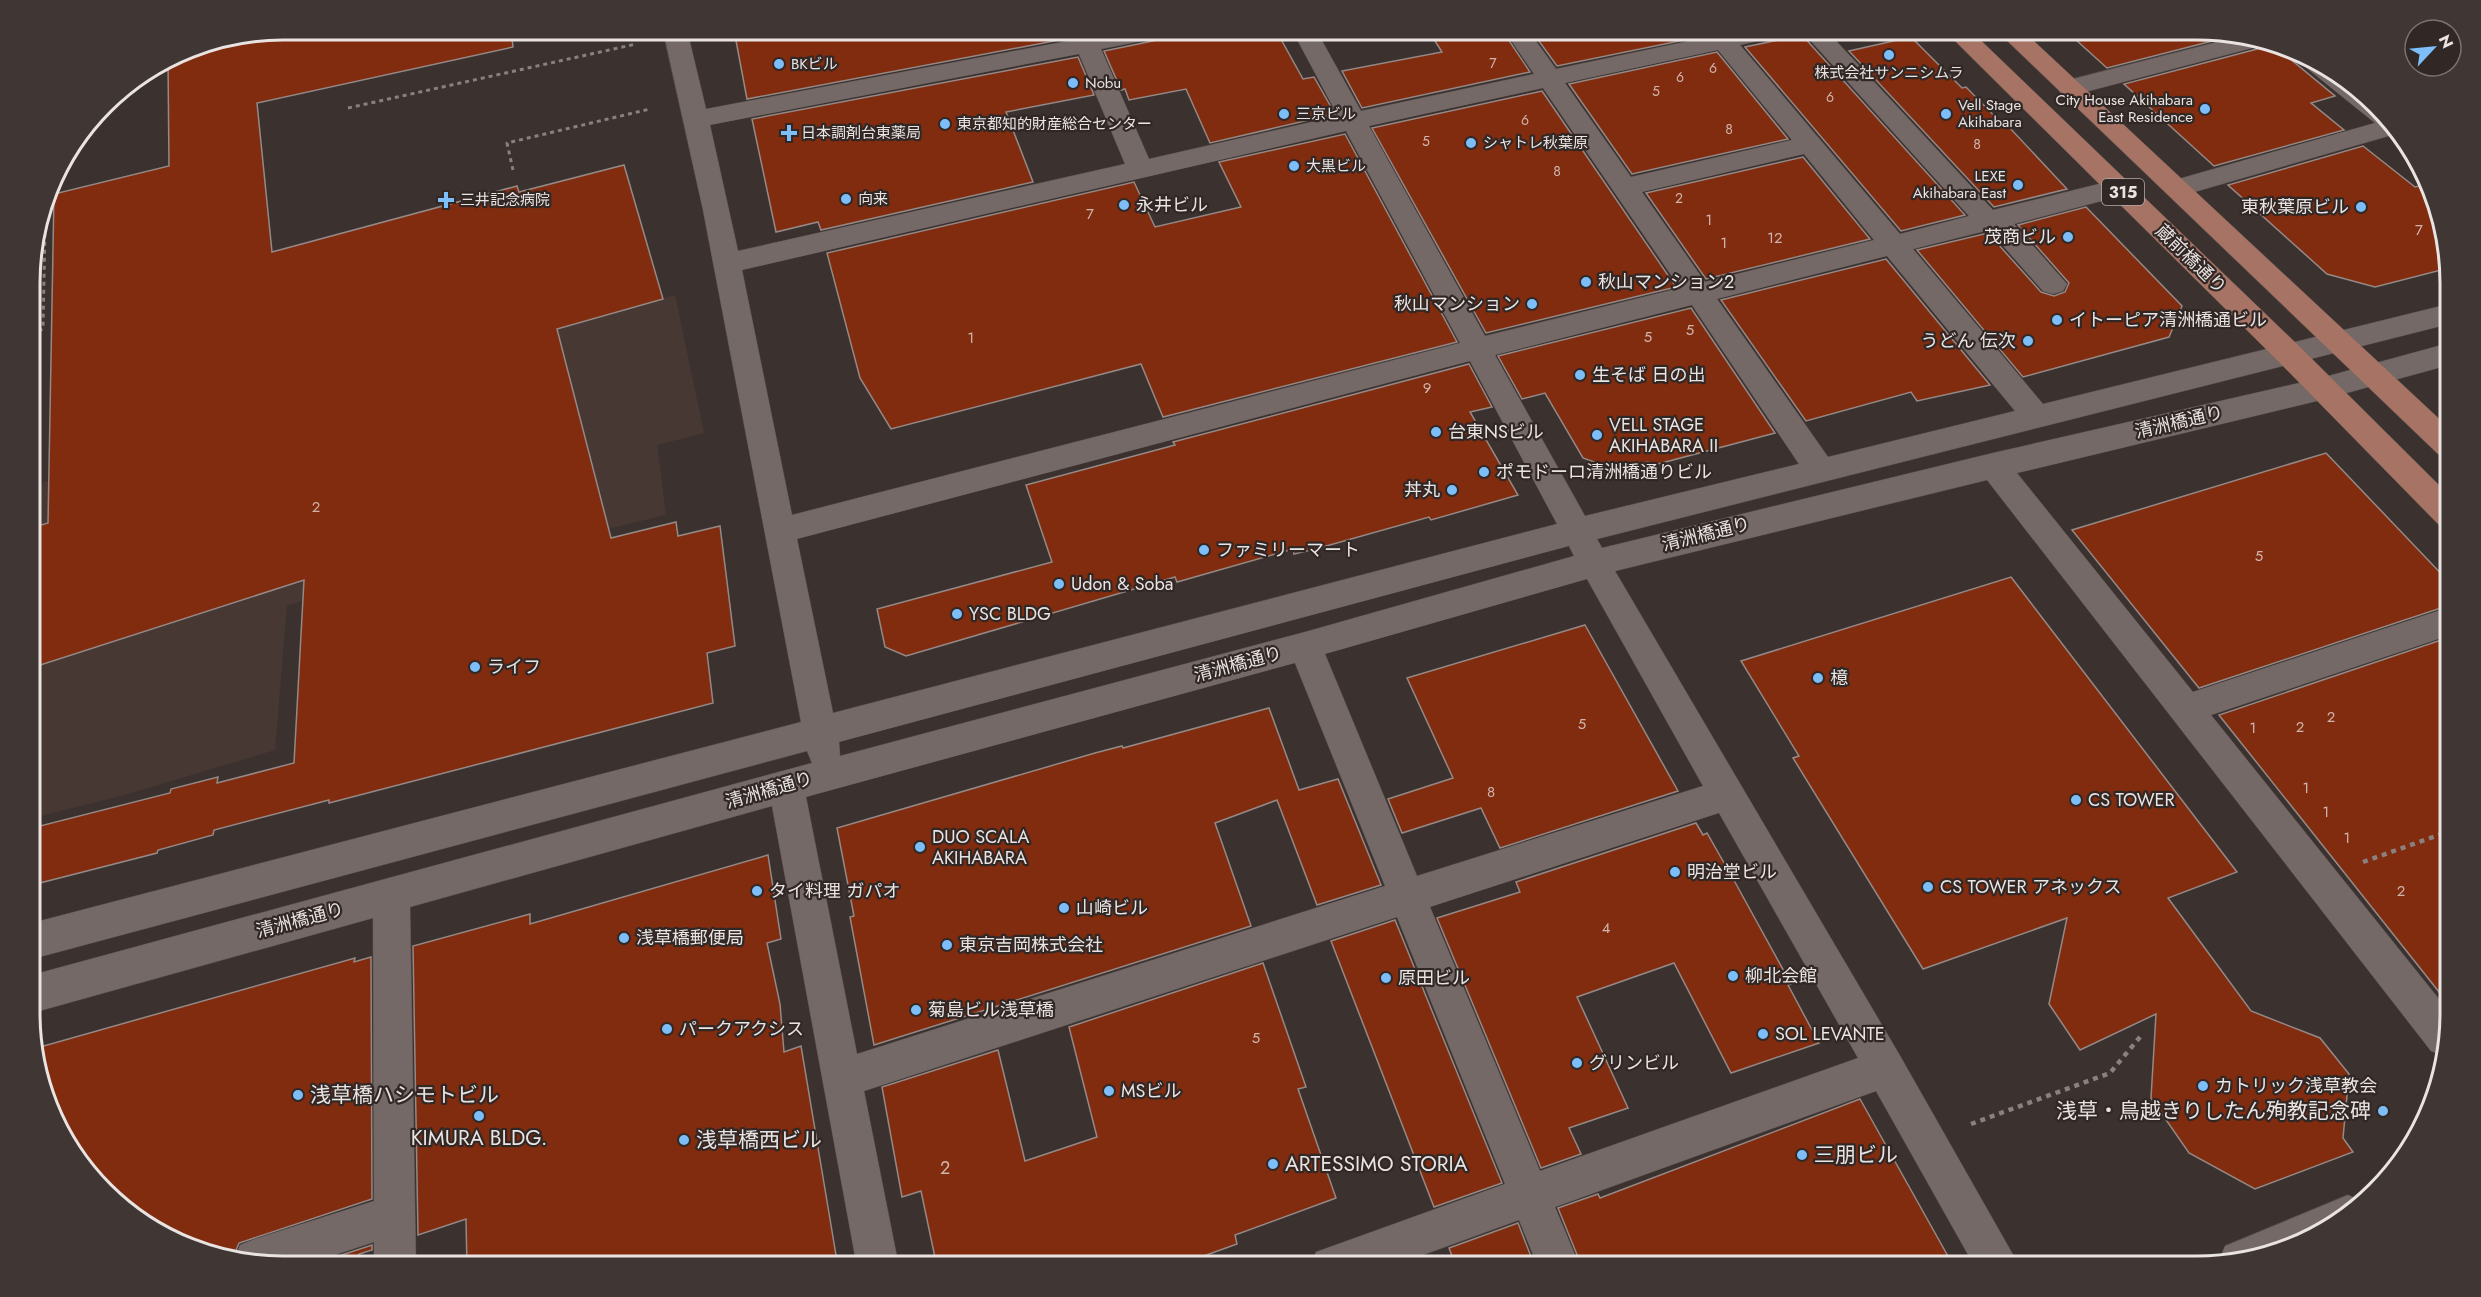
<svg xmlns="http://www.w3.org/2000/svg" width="2481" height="1297" viewBox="0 0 2481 1297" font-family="Jost,'Noto Sans JP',sans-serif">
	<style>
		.built { fill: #483833 }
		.green { fill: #693322 }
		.building { fill: #812b0f; stroke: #948986; stroke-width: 1.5 }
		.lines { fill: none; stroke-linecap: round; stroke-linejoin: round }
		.minor-casing { stroke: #564e4d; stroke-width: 1 }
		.major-casing { stroke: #564e4d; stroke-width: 1 }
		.path-far1 { stroke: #89817f; stroke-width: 3; stroke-dasharray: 4 4; stroke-linecap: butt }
		.path { stroke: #89817f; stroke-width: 4.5; stroke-dasharray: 5 5; stroke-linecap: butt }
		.minor { fill: #746966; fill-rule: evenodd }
		.major { fill: #a77364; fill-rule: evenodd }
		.poi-dot { fill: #7dbef9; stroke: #312826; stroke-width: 2 }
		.labels { text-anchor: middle; stroke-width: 4.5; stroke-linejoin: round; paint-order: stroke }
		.far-number-label { font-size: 14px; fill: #cfb5ad }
		.far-poi-label { font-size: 15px; fill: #e9e3e2; stroke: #312826; text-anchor: start }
		.number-label { font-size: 15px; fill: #cfb5ad }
		.shield { fill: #312826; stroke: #b2abaa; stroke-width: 1.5 }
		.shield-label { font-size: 16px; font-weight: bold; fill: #e9e3e2 }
		.poi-label { font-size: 18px; fill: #e9e3e2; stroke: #312826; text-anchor: start }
		.street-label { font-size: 18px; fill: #e9e3e2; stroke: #312826 }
		.near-number-label { font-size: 18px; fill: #cfb5ad }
		.near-poi-label { font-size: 21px; fill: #e9e3e2; stroke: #312826; text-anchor: start }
		.rim { fill: none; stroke: #e9e3e2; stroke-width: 3 }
	</style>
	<rect width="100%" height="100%" fill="#3b322f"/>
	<path class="built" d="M675,295L704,433L657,445L666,515L287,605L275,750L121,796L32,818L31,507L37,505L38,484Z"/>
	<path class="green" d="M37,245L31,388V267Z"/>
	<g class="building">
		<path d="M284,30H511L513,47L257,103L272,252L517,186L519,192L624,165L663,299L557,329L611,538L676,522L678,536L720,526L735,646L707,653L713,703L329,803V800L214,830L213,835L158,850L157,853L32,885V828L170,793L171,789L218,777L217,783L294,763L304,580L31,668V528L48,523L54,194L169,166L168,61L187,49Z"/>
		<path d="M734,30H1067L1070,38L747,99Z"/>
		<path d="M1178,30H1202L1203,40L1252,30L1278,34L1303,79L1314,77L1335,114L1210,143L1186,89L1129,100L1125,89L1121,90L1104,51L1172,37Z"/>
		<path d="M1428,30H1502L1530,72L1362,108L1342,71L1442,52Z"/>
		<path d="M1531,30H1701L1704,36L1557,66Z"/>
		<path d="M2065,30H2197L2228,37L2107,68Z"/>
		<path d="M1802,35L1965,215L1901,231L1745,47Z"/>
		<path d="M1911,37L1962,88L1966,87L2005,127L2008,126L2067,189L1994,207L1849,51Z"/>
		<path d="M2260,45L2278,49L2335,96L2311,103L2344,130L2214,166L2124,84L2257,49Z"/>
		<path d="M1717,52L1788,139L1632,174L1569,84Z"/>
		<path d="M1078,57L1094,95L1006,112L1033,182L821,230L818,222L776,232L752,119Z"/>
		<path d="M1542,91L1676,287L1486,333L1372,128Z"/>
		<path d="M1345,134L1457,342L1163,417L1141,364L891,429L860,378L827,253L1134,182L1155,227L1241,207L1219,162Z"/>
		<path d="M2363,146L2415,187L2424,185L2449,251V268L2375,287L2327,274L2228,185Z"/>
		<path d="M1803,157L1870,239L1706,279L1646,193Z"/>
		<path d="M2086,207L2182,306L2169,337L2023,377L1917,250L1988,233L2041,292L2054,296L2065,292L2069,283L2018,225Z"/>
		<path d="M1886,259L1990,385L1917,401L1911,392L1806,421L1721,300Z"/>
		<path d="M1691,308L1775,433L1650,466L1648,462L1619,471L1583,458L1545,393L1522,399L1498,356Z"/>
		<path d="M1469,364L1492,407L1470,412L1518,495L1431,520L1429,517L1319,548L1294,554L1293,549L1177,582L1175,577L906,656L885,647L877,609L1052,562L1026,485L1175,445L1173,442Z"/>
		<path d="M2326,453L2450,583V605L2199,688L2072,530Z"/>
		<path d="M2011,577L2237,872L2168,898L2251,1011L2320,1038L2349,1074L2343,1138L2353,1152L2255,1189L2189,1153L2151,1098L2156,1014L2080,1050L2049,1004L2067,918L1923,969L1793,758L1799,756L1741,661Z"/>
		<path d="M1585,625L1678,791L1500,848L1481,808L1402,833L1388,799L1453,778L1407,678Z"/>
		<path d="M2450,637L2451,917V1007L2219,715Z"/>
		<path d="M1269,708L1299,790L1338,779L1381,885L1317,905L1277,800L1215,823L1251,926L874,1045L850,917L854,916L837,828L1095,753L1122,746L1123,748Z"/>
		<path d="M1696,823L1703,835L1707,833L1736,884L1791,984L1788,985L1819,1043L1731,1073L1674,963L1577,997L1628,1108L1569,1128L1581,1154L1541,1168L1437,918L1520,892L1516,882Z"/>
		<path d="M768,855L781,939L767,943L780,1004L784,1052L801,1046L838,1267H467L466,1219L418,1235L413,946L530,914V924Z"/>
		<path d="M1395,920L1502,1183L1434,1207L1331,941Z"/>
		<path d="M371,957L372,1199L239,1243L234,1255L171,1241L117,1204L73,1155L33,1049L355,958L354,962Z"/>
		<path d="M1263,963L1306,1087L1298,1089L1336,1198L1235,1235L1237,1244L1173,1267H937L921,1191L902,1197L882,1087L998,1050L1025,1161L1097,1137L1069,1027Z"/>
		<path d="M1860,1099L1954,1267H1582L1558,1208L1598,1194L1600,1198Z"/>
		<path d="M1518,1223L1535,1267H1456L1449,1248Z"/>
		<path d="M372,1245V1250L359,1254V1267H305Z"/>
	</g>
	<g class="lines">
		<defs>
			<g id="minor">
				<path d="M663,30H687L706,109L1073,40L1069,30H1093L1095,36L1125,30H1176L1172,35L1101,49L1149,159L1338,116L1292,30H1316L1361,111L1534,74L1504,30H1528L1556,69L1708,37L1703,30H1728L1730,32L1787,30L1783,35L1740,45L1900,234L1969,216L1801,30H1826L1993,210L2119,179L2128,182L2132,188L2128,194L2014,224L2067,284L2063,291L2053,294L2043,291L1989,230L1913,249L2043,404L2449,304V324L1597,539L1602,548L1993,453L2321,378L2449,343V365L2321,400L2017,473L2193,692L2450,607V635L2211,715L2451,1014L2441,1055L2431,1051L1987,480L1615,571L1899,1054L2020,1267H1975L1876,1091L1555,1207L1580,1267H1538L1519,1220L1390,1267H1310L1316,1252L1505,1184L1397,917L864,1091L899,1267H857L772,806L410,907L416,1267H374V1242L298,1267H284L236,1256L240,1245L255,1239L374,1201L373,918L32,1013V975L812,763L807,751L32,959V923L801,722L703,210ZM1718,50L1792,140L1631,177L1565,83ZM1079,54L1125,164L738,251L710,125ZM1543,88L1680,288L1485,336L1369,126ZM1346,131L1460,343L792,515L742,270ZM1804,154L1874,240L1705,282L1642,192ZM1887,256L2015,411L1828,457L1717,299ZM1692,305L1799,464L1585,516L1495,355ZM1470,361L1557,524L833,713L797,539ZM1569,546L1574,556L1305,632L840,756L839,742ZM1587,579L1703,786L1417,876L1325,654ZM1295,663L1385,886L857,1054L806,797ZM1719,813L1858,1058L1540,1171L1430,907Z"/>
				<path d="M2233,38L2258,44L2256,47L2070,96L2061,94L2058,88L2061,82Z"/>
				<path d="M2297,53C2337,63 2373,102 2399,133L2177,197L2168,194L2164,188L2168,182L2375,123L2298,61L2295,56Z"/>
				<path d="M2348,1195L2363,1202L2338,1224L2279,1254L2221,1265L2219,1261L2225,1246Z"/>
			</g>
			<g id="major">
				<path d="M1944,30H1970L2300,347L2450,496V528L2439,525L2280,363Z"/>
				<path d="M1996,30H2022L2449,428V458L2438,454Z"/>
			</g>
		</defs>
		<use href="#minor" class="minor-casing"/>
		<use href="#major" class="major-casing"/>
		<g class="path-far1">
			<path d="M348,108L636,44"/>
			<path d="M513,170L507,143L650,109"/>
			<path d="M31,333L43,329L45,229L40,230"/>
		</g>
		<g class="path">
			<path d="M2363,862L2450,831"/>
			<path d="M1971,1124L2110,1073L2140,1037"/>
		</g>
		<use href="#minor" class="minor"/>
		<use href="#major" class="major"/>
	</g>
	<g class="poi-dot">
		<circle cx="1889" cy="55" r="6"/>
		<circle cx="779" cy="64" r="6"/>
		<circle cx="1073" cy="83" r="6"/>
		<circle cx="2205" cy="109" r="6"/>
		<circle cx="1284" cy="114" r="6"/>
		<circle cx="1946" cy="114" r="6"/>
		<circle cx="945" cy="124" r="6"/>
		<path d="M786 124h6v6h6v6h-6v6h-6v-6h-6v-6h6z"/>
		<circle cx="1471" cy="143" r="6"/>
		<circle cx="1294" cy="166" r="6"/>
		<circle cx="2018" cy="185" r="6"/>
		<circle cx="846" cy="199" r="6"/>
		<path d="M443 191h6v6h6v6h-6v6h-6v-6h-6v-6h6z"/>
		<circle cx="1124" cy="205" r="6"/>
		<circle cx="2361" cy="207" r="6"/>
		<circle cx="2068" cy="237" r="6"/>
		<circle cx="1586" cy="282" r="6"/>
		<circle cx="1532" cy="304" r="6"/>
		<circle cx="2057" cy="320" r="6"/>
		<circle cx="2028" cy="341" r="6"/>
		<circle cx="1580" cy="375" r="6"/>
		<circle cx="1436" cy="432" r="6"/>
		<circle cx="1597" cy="435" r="6"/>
		<circle cx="1484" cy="472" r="6"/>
		<circle cx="1452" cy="490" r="6"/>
		<circle cx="1204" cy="550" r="6"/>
		<circle cx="1059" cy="584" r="6"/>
		<circle cx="957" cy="614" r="6"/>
		<circle cx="475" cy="667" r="6"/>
		<circle cx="1818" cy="678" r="6"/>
		<circle cx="2076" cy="800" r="6"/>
		<circle cx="920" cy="847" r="6"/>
		<circle cx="1675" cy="872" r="6"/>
		<circle cx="1928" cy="887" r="6"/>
		<circle cx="757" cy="891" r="6"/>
		<circle cx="1064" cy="908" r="6"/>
		<circle cx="624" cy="938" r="6"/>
		<circle cx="947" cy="945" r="6"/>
		<circle cx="1733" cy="976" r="6"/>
		<circle cx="1386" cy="978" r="6"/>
		<circle cx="916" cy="1010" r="6"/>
		<circle cx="667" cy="1029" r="6"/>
		<circle cx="1763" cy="1034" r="6"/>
		<circle cx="1577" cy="1063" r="6"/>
		<circle cx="2203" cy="1086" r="6"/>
		<circle cx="1109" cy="1091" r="6"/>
		<circle cx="298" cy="1095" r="6"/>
		<circle cx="2383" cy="1111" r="6"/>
		<circle cx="479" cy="1116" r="6"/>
		<circle cx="684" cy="1140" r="6"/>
		<circle cx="1802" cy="1155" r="6"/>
		<circle cx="1273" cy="1164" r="6"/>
	</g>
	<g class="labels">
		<g class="far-number-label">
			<text x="1493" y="68">7</text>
			<text x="1713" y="73">6</text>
			<text x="1680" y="82">6</text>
			<text x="1656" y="96">5</text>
			<text x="1830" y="102">6</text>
			<text x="1525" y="125">6</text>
			<text x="1729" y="134">8</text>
			<text x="1426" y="146">5</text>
			<text x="1977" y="149">8</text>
			<text x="1557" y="176">8</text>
			<text x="1679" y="203">2</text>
		</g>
		<g class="far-poi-label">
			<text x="791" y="69">BKビル</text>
			<text x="1889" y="78" text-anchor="middle">株式会社サンニシムラ</text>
			<text x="1085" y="88">Nobu</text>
			<text x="2193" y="105" text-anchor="end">City House Akihabara<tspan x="2193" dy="17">East Residence</tspan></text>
			<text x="1958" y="110">Vell Stage<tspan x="1958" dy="17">Akihabara</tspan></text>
			<text x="1296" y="119">三京ビル</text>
			<text x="957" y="129">東京都知的財産総合センター</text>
			<text x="801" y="138">日本調剤台東薬局</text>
			<text x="1483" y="148">シャトレ秋葉原</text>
			<text x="1306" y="171">大黒ビル</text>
			<text x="2006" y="181" text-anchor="end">LEXE<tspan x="2006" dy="17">Akihabara East</tspan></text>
			<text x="858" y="204">向来</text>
			<text x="460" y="205">三井記念病院</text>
		</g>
		<g class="number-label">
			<text x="1090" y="219">7</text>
			<text x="1709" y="225">1</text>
			<text x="2419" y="235">7</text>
			<text x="1775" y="243">12</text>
			<text x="1724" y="248">1</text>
			<text x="1690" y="335">5</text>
			<text x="1648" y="342">5</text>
			<text x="971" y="343">1</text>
			<text x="1427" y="393">9</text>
			<text x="316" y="512">2</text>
			<text x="2259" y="561">5</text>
			<text x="2331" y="722">2</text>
			<text x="1582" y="729">5</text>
			<text x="2300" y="732">2</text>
			<text x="2253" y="733">1</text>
			<text x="2306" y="793">1</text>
			<text x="1491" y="797">8</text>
			<text x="2326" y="817">1</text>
			<text x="2347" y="843">1</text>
			<text x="2401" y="896">2</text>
			<text x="1606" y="933">4</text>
			<text x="1256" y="1043">5</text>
		</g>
		<rect class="shield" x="2102" y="179" width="42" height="26" rx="4.5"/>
		<g class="shield-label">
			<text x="2123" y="198">315</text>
		</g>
		<g class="poi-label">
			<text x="1136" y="211">永井ビル</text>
			<text x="2349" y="213" text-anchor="end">東秋葉原ビル</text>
			<text x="2056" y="243" text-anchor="end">茂商ビル</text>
			<text x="1598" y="288">秋山マンション2</text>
			<text x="1520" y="310" text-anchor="end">秋山マンション</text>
			<text x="2069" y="326">イトーピア清洲橋通ビル</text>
			<text x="2016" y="347" text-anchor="end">うどん 伝次</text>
			<text x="1592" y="381">生そば 日の出</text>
			<text x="1609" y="431">VELL STAGE<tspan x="1609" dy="21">AKIHABARA II</tspan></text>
			<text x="1448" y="438">台東NSビル</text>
			<text x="1496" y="478">ポモドーロ清洲橋通りビル</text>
			<text x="1440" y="496" text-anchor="end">丼丸</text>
			<text x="1216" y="556">ファミリーマート</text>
			<text x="1071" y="590">Udon &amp; Soba</text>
			<text x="969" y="620">YSC BLDG</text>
			<text x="487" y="673">ライフ</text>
			<text x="1830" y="684">檍</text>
			<text x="2088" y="806">CS TOWER</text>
			<text x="932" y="843">DUO SCALA<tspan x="932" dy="21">AKIHABARA</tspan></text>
			<text x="1687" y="878">明治堂ビル</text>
			<text x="1940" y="893">CS TOWER アネックス</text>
			<text x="769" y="897">タイ料理 ガパオ</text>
			<text x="1076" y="914">山崎ビル</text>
			<text x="636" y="944">浅草橋郵便局</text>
			<text x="959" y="951">東京吉岡株式会社</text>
			<text x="1745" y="982">柳北会館</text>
			<text x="1398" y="984">原田ビル</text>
			<text x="928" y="1016">菊島ビル浅草橋</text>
			<text x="679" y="1035">パークアクシス</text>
			<text x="1775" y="1040">SOL LEVANTE</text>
			<text x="1589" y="1069">グリンビル</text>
			<text x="2215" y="1092">カトリック浅草教会</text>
			<text x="1121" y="1097">MSビル</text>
		</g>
		<g class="street-label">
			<text transform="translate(2191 259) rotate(44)" y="6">蔵前橋通り</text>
			<text transform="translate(2179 422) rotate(-13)" y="6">清洲橋通り</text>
			<text transform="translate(1706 534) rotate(-14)" y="6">清洲橋通り</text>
			<text transform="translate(1238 664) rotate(-15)" y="6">清洲橋通り</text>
			<text transform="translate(769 790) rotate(-16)" y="6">清洲橋通り</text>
			<text transform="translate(300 920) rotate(-15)" y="6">清洲橋通り</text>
		</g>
		<g class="near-number-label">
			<text x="945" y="1174">2</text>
		</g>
		<g class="near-poi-label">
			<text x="310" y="1102">浅草橋ハシモトビル</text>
			<text x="2371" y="1118" text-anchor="end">浅草・鳥越きりしたん殉教記念碑</text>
			<text x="479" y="1145" text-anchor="middle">KIMURA BLDG.</text>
			<text x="696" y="1147">浅草橋西ビル</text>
			<text x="1814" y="1162">三朋ビル</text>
			<text x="1285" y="1171">ARTESSIMO STORIA</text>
		</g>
	</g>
	<path d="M0 0H2481V1297H0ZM283 40H2197A243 243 0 0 1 2440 283V1013A243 243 0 0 1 2197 1256H283A243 243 0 0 1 40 1013V283A243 243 0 0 1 283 40Z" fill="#403735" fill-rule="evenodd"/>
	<path class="rim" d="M283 40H2197A243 243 0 0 1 2440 283V1013A243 243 0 0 1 2197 1256H283A243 243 0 0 1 40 1013V283A243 243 0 0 1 283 40Z"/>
	<g transform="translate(2433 48) rotate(64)"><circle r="28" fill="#312826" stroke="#7b7371" stroke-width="1.5"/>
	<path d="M0-4.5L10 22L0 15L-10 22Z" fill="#7dbef9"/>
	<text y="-9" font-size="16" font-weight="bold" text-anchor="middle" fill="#e9e3e2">N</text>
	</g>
</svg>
